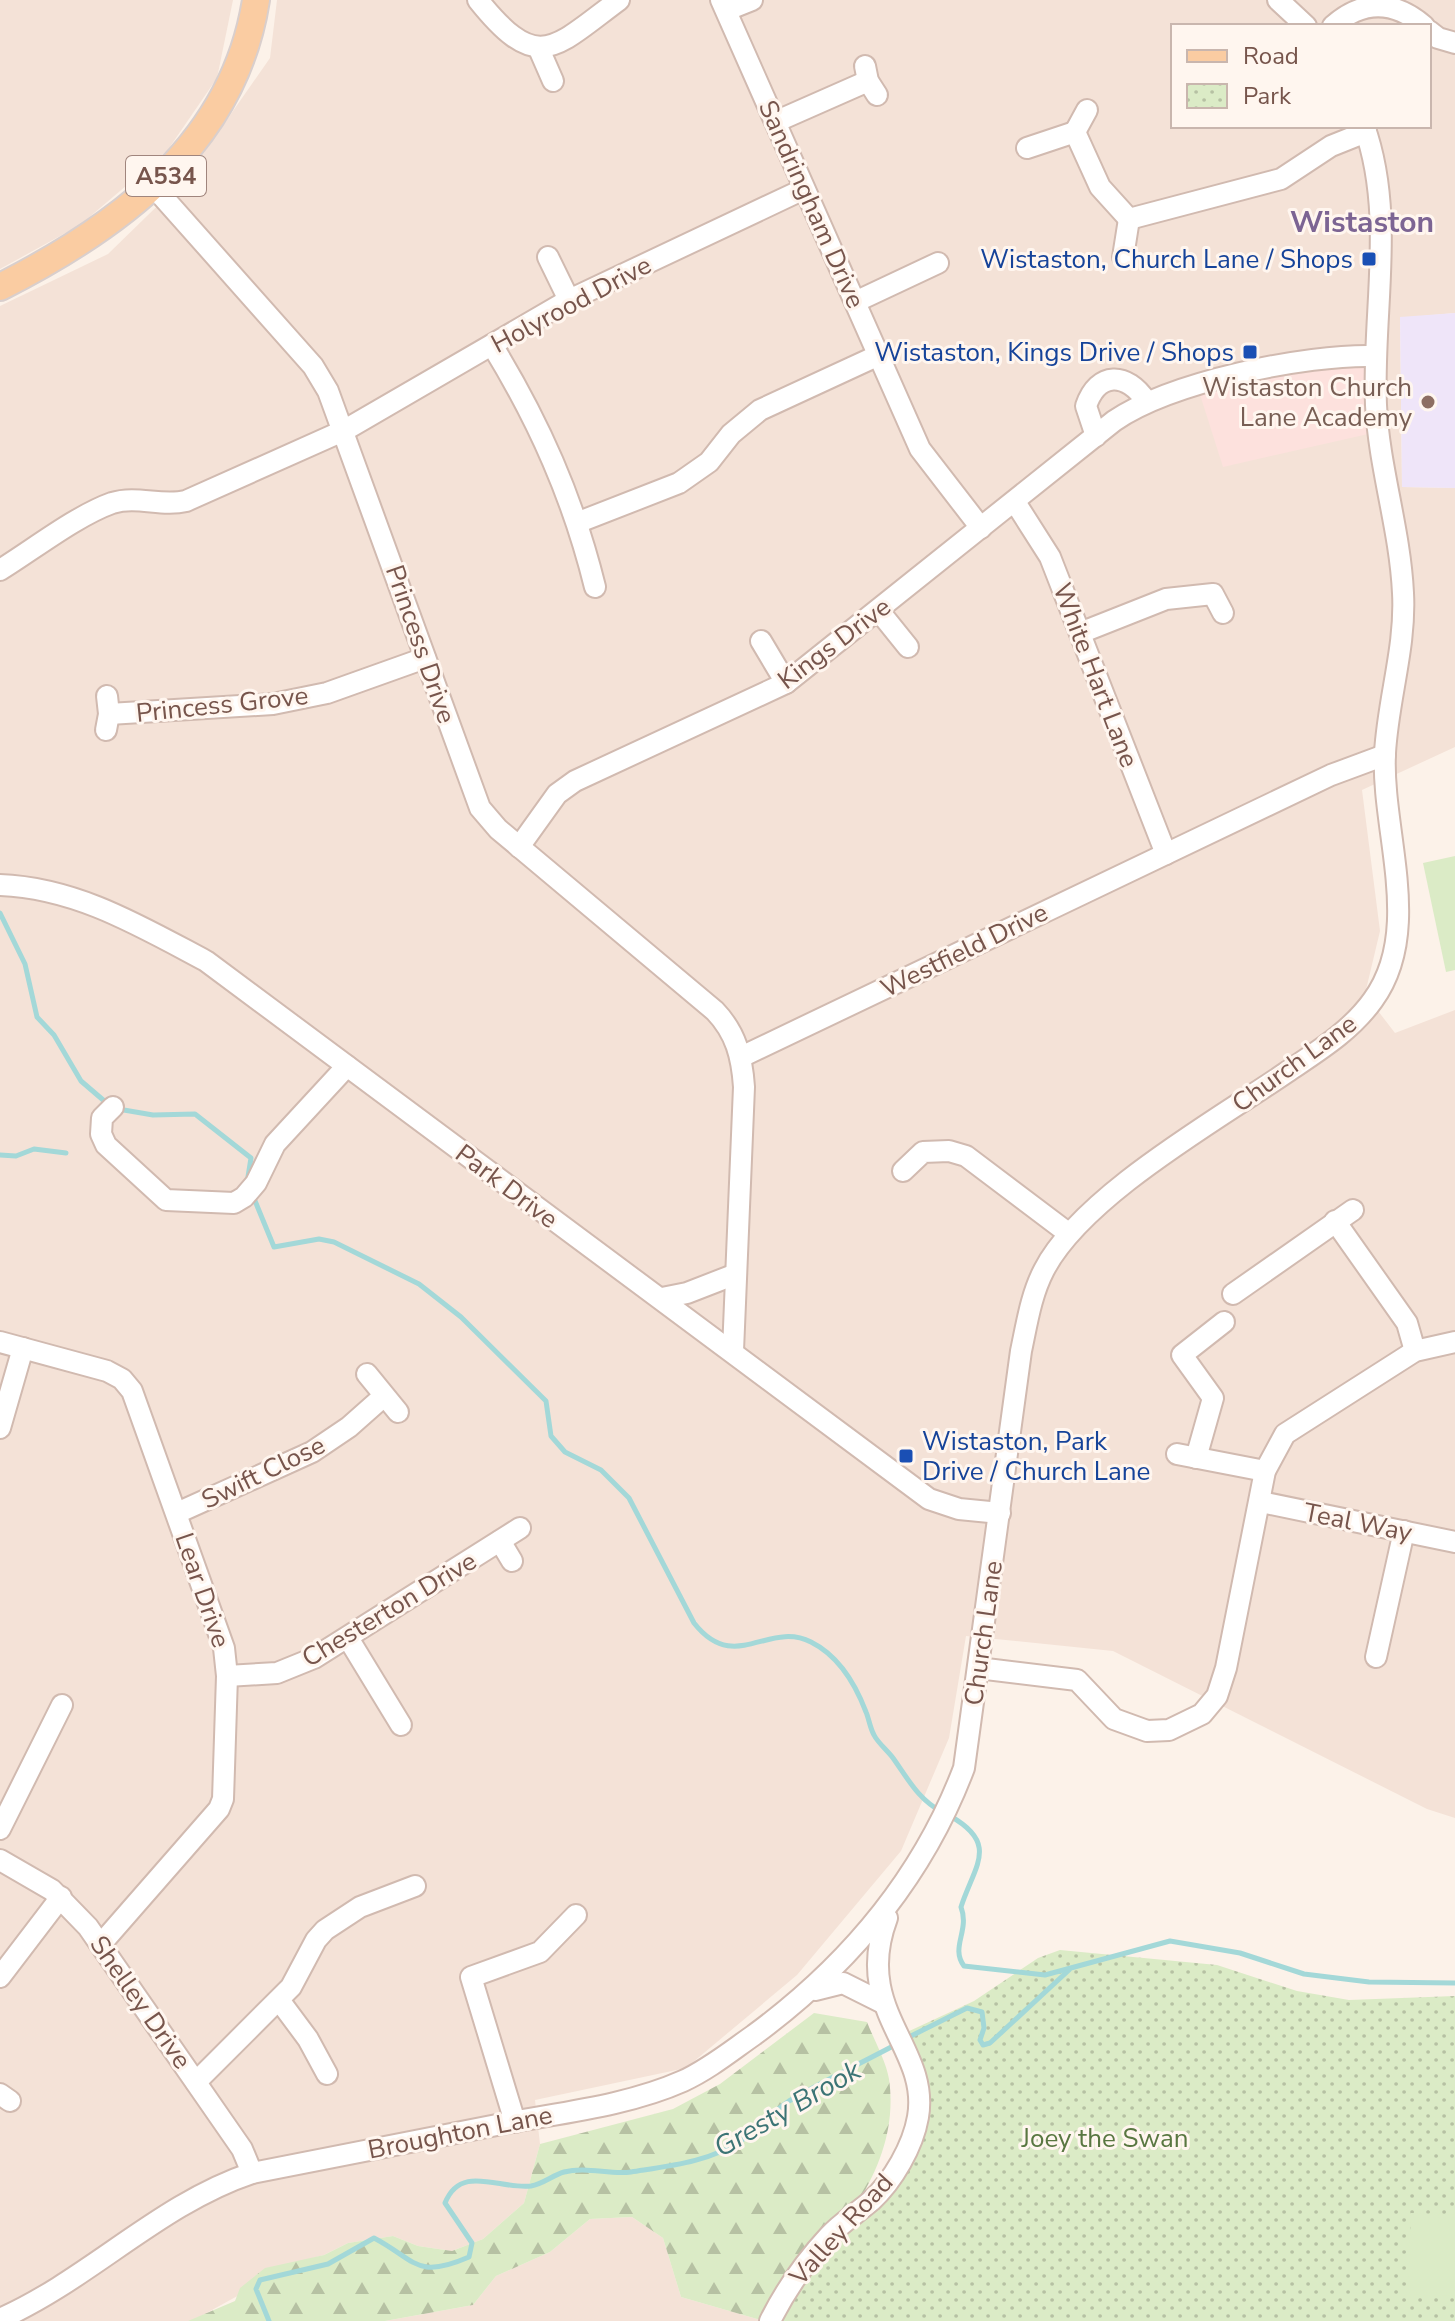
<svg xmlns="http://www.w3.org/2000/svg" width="1455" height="2321" viewBox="0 0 1455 2321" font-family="'Nunito Sans',sans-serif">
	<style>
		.residential { fill: #f4e2d7; fill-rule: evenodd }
		.commercial { fill: #fde1dd }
		.education { fill: #efe5f9 }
		.forest { fill: url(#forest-firs) }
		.park { fill: url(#park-dots) }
		.garden { fill: #dbebc6 }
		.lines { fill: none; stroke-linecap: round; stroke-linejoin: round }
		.stream { stroke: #a3d8d8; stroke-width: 5 }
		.minor-casing { stroke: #d1bab0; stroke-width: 24 }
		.major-casing { stroke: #d9cfcd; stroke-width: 30 }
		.minor { stroke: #fff; stroke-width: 20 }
		.major { stroke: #facca2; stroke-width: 26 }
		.transit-dot { fill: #1a4fb4; stroke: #fff6ef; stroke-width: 3 }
		.education-dot { fill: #8d6e63; stroke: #fff6ef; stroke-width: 3 }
		.labels { text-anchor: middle; stroke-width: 6; stroke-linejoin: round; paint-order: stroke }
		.shield { fill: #fff6ef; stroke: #a0857d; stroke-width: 2 }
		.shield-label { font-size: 24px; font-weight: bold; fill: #77554c }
		.street-label { font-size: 26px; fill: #77554c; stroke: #fff6ef }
		.transit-label { font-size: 26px; fill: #164399; stroke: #fff6ef; text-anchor: end }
		.education-label { font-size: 26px; fill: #785e54; stroke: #fff6ef; text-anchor: end }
		.park-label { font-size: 26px; fill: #597741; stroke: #fff6ef }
		.water-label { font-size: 28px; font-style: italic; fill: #3c7475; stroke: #fff6ef }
		.quarter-label { font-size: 30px; font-weight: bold; fill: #7c6493; stroke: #fff6ef }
	</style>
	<defs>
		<pattern id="forest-firs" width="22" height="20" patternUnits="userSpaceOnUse" patternTransform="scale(2)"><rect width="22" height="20" fill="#dbebc6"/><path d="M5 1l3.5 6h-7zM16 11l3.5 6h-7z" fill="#b6c1a3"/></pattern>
		<pattern id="park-dots" width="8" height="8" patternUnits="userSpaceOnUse" patternTransform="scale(2)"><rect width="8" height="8" fill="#dbebc6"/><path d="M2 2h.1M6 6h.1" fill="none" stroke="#b6c1a3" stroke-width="1.8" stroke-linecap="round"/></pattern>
	</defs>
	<rect width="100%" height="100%" fill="#fcf2e9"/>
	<g class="residential">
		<path d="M0,0H233L217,78L167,151L80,225L0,269Z"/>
		<path d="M277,0H1455V313L1400,318L1402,487L1455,488V747L1362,790L1380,931L1365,994L1395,1033L1455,1010V1818L1427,1809L1113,1651L966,1636L949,1738L901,1851L797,1975L686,2068L535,2100L540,2144L524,2203L483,2239L452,2251L418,2246L393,2236L348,2243L324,2255L301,2261L192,2321H0V306L108,254L187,177L270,58ZM1173,26H1429V126H1173Z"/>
		<path d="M632,2217L663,2238L681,2297L764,2321H385L473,2305L496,2276L550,2252L590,2219Z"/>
	</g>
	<path class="commercial" d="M1375,356L1377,432L1223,467L1197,385Z"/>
	<path class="education" d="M1455,313V488L1402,487L1400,317Z"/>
	<path class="forest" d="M814,2013L867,2022C874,2040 886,2061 889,2079C903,2177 820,2251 764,2321L681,2297L663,2238L632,2217L590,2219L550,2252L496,2276L473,2305L385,2321H188L235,2301L240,2288L265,2268L324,2255L348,2243L393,2236L418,2246L452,2251L483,2239L524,2203L540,2144L673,2109L720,2084Z"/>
	<path class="park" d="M1060,1950L1217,1965L1297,1991L1349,2000L1455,1996V2321H770L790,2282L874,2198L919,2116L905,2033L974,2001L1038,1958Z"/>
	<g class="garden">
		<path d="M1455,856V970L1446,972L1423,863Z"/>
		<path d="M1411,2213L1455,2215V2296L1408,2294Z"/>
	</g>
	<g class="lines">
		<g class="stream">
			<path d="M0,913L25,964L37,1017L54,1035L81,1081L109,1105"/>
			<path d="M118,1109L153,1115L195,1114L251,1158L247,1183"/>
			<path d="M0,1155L16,1156L34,1149L66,1153"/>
			<path d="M253,1196L274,1247L319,1239L334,1242L419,1284L461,1317L546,1401L551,1436L565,1452L601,1470L629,1498L694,1623C735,1675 768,1620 811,1642C839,1656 855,1683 866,1712C869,1719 870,1728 874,1735C878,1743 887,1750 893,1758C908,1779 918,1799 942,1812"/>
			<path d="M950,1816C1000,1844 974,1866 961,1907C970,1931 950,1947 964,1966L1045,1975L1170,1941L1240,1953L1304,1974L1369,1982L1455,1983"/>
			<path d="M905,2039L967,2008L982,2012L984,2028L980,2040L983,2045L990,2043L1069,1970"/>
			<path d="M269,2321L256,2289L260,2280L328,2264L374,2238C416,2260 416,2280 469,2257L472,2243L445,2203C461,2163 500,2190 531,2186C543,2184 553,2175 564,2172C587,2166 609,2175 631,2172C669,2166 710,2162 742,2140C758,2128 772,2112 789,2101C824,2081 861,2063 897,2044"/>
		</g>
		<defs>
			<g id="minor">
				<path d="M478,0C538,75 554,48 619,0"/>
				<path d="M721,0L920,449L981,528"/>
				<path d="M1278,0L1306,26"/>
				<path d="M727,10L752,0"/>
				<path d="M1333,26C1362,0 1394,0 1424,26"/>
				<path d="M1429,31L1438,38L1455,43"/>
				<path d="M539,49L553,81"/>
				<path d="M865,66L868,81L877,95"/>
				<path d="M775,122L868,81"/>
				<path d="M1075,132L1087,110"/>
				<path d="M1027,148L1075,132L1100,187L1129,219L1281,179L1331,146L1366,132"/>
				<path d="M154,187L313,366L328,391L480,808L498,829L715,1011C736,1033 742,1057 744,1087L733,1351"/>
				<path d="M548,257L569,300"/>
				<path d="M1123,257L1129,219"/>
				<path d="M855,302L938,263"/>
				<path d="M492,345C539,422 573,498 595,587"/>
				<path d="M1096,436L1086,406C1098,371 1127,372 1146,401"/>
				<path d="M1015,502L1050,557L1166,854"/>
				<path d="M579,522L679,483L709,462L731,434L760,410L879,355"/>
				<path d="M0,570C34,549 76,516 112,503C137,495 161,507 186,501L345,430L569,300L804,189"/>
				<path d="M879,611L908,647"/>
				<path d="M1080,633L1166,599L1213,594L1223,613"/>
				<path d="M761,641L786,683"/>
				<path d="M109,714L273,704L327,693L425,658"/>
				<path d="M106,730L109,714L107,696"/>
				<path d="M519,847L557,794L575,781L786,683L1114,421C1171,382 1305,354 1375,356"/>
				<path d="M0,885C77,888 140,926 206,961L929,1499L959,1509L1000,1513"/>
				<path d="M741,1057L1331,775L1385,755"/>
				<path d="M113,1107L102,1118L101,1134L106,1145L166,1200L234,1203L244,1197L256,1183L275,1144L347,1066"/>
				<path d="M903,1171L923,1152L949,1151L966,1156L1068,1233"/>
				<path d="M1335,1221L1407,1323L1415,1351"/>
				<path d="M1233,1294L1353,1210"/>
				<path d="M662,1298L687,1293L736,1274"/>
				<path d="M0,1342L107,1371L122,1379L132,1391L224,1648L227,1676L223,1799L219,1809L101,1944"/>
				<path d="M367,1374L398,1412"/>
				<path d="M0,1428L23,1348"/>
				<path d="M1177,1454L1265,1471"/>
				<path d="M1196,1458L1213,1398L1182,1355L1224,1322"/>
				<path d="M1261,1502L1455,1542"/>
				<path d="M177,1513L312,1452L349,1427L384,1396"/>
				<path d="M500,1541L512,1561"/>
				<path d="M348,1638L401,1725"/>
				<path d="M1376,1657L1404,1531"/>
				<path d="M978,1668L1077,1680L1114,1719L1147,1731L1169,1730L1202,1714L1217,1696L1226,1668L1265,1471L1285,1434L1415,1351L1455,1342"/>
				<path d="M227,1676L277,1673L314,1658L520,1528"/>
				<path d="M0,1829L62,1705"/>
				<path d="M0,1860L52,1890L88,1927L242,2149L252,2173"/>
				<path d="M0,1977L61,1897"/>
				<path d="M815,1990L843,1983L881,2002"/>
				<path d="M279,2000L308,2039L327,2074"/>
				<path d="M196,2082L291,1987L316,1940L325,1930L360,1907L415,1886"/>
				<path d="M0,2094L10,2101"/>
				<path d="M515,2122L471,1977L540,1952L576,1915"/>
				<path d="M0,2319C90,2279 159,2204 252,2173C337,2156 422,2139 507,2123C566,2112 629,2105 683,2081C709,2069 731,2051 754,2035C849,1965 922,1879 964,1768L1021,1351C1027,1323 1031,1295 1044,1270C1082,1196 1217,1120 1287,1072C1318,1051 1351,1031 1373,1000C1424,930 1381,831 1385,753C1388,699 1406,647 1403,593C1400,529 1379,468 1376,405C1372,313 1396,215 1364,126"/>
				<path d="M770,2321C786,2289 804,2263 829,2236C841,2223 857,2213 871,2201C893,2181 913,2146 918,2117C930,2047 852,2011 887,1918"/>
			</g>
			<path id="major" d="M0,287C121,226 234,142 256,0"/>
		</defs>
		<use href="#minor" class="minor-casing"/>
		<use href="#major" class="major-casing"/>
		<use href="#minor" class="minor"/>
		<use href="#major" class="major"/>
	</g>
	<g class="transit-dot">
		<rect x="1361" y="251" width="16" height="16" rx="4"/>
		<rect x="1242" y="344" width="16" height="16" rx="4"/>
		<rect x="898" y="1448" width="16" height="16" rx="4"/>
	</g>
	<circle class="education-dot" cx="1428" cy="402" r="8"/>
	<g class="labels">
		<rect class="shield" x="126" y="156" width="80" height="40" rx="6"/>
		<g class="shield-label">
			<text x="166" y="184">A534</text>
		</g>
		<g class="street-label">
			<text transform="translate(812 204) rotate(66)" y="9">Sandringham Drive</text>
			<text transform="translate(571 304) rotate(-28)" y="9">Holyrood Drive</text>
			<text transform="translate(834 643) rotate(-37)" y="9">Kings Drive</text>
			<text transform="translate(421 644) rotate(71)" y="9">Princess Drive</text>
			<text transform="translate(1096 675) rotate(69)" y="9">White Hart Lane</text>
			<text transform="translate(222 704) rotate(-6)" y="9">Princess Grove</text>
			<text transform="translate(964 950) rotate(-26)" y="9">Westfield Drive</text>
			<text transform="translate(1294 1063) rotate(-36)" y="9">Church Lane</text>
			<text transform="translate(507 1186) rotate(37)" y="9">Park Drive</text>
			<text transform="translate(263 1472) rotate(-26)" y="9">Swift Close</text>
			<text transform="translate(1358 1522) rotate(11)" y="9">Teal Way</text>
			<text transform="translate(203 1590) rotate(71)" y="9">Lear Drive</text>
			<text transform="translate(389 1609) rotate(-31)" y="9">Chesterton Drive</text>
			<text transform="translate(983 1633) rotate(-82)" y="9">Church Lane</text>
			<text transform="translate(141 2002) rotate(55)" y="9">Shelley Drive</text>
			<text transform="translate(460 2132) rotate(-11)" y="9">Broughton Lane</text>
			<text transform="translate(841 2229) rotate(-48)" y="9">Valley Road</text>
		</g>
		<g class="transit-label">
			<text x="1353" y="268">Wistaston, Church Lane / Shops</text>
			<text x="1234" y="361">Wistaston, Kings Drive / Shops</text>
			<text x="922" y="1450" text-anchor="start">Wistaston, Park<tspan x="922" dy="30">Drive / Church Lane</tspan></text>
		</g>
		<g class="education-label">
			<text x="1412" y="396">Wistaston Church<tspan x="1412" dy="30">Lane Academy</tspan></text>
		</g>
		<g class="park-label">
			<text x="1105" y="2147">Joey the Swan</text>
		</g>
		<g class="water-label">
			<text transform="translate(787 2108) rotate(-30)" y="10">Gresty Brook</text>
		</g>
		<g class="quarter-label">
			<text x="1362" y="232">Wistaston</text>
		</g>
	</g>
	<rect x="1171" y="24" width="260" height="104" fill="#fff6ef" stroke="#c9b6ae" stroke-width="2"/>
	<rect x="1187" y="50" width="40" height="12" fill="#facca2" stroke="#c9b6ae" stroke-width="2"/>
	<text x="1243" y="64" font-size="24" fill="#77554c">Road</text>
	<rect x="1187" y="84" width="40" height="24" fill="url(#park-dots)" stroke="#c9b6ae" stroke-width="2"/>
	<text x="1243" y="104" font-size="24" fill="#77554c">Park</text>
</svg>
